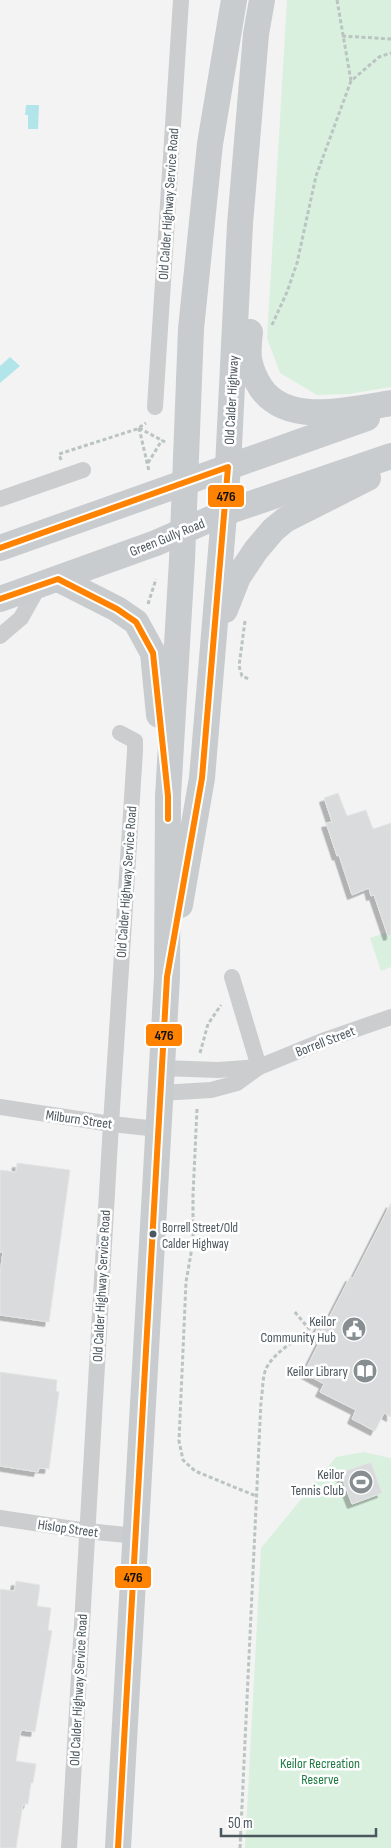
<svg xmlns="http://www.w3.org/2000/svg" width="391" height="1848" viewBox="0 0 391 1848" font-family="'Sofia Sans Condensed',sans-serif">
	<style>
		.green { fill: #daf0df }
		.water { fill: #b1e5ea }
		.building { fill: #dadbdc; stroke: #e4e5e5; filter: url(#shadow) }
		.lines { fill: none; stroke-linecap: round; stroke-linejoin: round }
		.path { stroke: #bac4c0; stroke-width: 3; stroke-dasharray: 4 2.5; stroke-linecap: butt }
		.street { stroke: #cbcdce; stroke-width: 16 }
		.primary { stroke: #c8ccce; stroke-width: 26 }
		.bus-1-casing { stroke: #fff; stroke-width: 10 }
		.bus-1 { stroke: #ff8200; stroke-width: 6 }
		.bus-dot { fill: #4b575e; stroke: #fff; stroke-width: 2 }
		.labels { text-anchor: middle; stroke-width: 5; stroke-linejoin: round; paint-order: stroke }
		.bus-label { font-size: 13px; fill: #4b575e; stroke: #fff; text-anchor: start }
		.street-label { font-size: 14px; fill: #4b575e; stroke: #fff }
		.poi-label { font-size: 14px; fill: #4b575e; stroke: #fff; text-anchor: end }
		.park-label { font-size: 14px; fill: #1f7b42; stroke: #fff }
		.line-badge { stroke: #fff; stroke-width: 2 }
		.pale-badge-label { font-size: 14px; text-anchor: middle; font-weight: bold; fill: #111 }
	</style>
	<defs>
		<filter id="shadow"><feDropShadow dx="-4.5" dy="4.5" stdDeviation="0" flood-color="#0004"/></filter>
	</defs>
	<rect width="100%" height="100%" fill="#f3f3f3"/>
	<g class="green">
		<path d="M287,0H391V387L349,394L317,395L280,373L267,338Z"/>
		<path d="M391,931V967L381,971L370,938Z"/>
		<path d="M364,1452L391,1458V1848H245L261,1548L336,1457Z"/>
	</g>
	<g class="water">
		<path d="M26,105H39L38,129H28V115H25Z"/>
		<path d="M10,357L20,366L0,383V366Z"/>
	</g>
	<g class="building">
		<path d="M338,793L347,816L366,810L373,829L391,823V935L388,936L374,895L371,896L369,888L352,895L339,855L337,856L326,823L332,822L324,798Z"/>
		<path d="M17,1163L70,1170L49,1322L0,1315V1274L3,1252H0V1170L16,1172Z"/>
		<path d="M391,1203V1417L384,1413L375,1431L352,1419L356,1410L320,1392L324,1384L304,1373L321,1339L314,1335L322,1319L327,1322L350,1277L353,1278Z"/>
		<path d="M0,1372L57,1380L56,1391L59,1392L49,1469L39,1468L38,1472L0,1466Z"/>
		<path d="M371,1462L382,1493L352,1504L340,1473Z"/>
		<path d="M16,1581L40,1585L37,1606L51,1608L48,1630L52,1631L35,1732L21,1730L16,1761L36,1764L33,1783H31L28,1804H23L16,1848H0V1589L14,1591Z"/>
	</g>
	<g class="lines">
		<g class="path">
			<path d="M337,0L351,81"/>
			<path d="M342,36L391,39"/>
			<path d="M272,325L287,292L297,263L316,176L351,81L379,57L391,53"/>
			<path d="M139,428L149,471"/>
			<path d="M139,428L165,442"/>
			<path d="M61,460L59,454L137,429L146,423"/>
			<path d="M148,463L162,440"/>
			<path d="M148,604L156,579"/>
			<path d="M245,621L239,666L242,676L249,679"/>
			<path d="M200,1053L208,1024L221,1005"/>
			<path d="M197,1109L193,1195V1242L186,1282L179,1441L183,1460L195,1471L256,1496"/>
			<path d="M240,1848L261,1401C263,1391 262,1378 266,1369C272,1354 297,1339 310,1330L294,1311"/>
		</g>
		<g class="street">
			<path d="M155,407L181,0"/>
			<path d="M0,499L83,470"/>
			<path d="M0,636L21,618L39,586"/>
			<path d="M232,977L259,1067"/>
			<path d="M161,1068L218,1070L259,1067"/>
			<path d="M160,1093L211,1090L237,1083L259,1067L325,1040L391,1017"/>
			<path d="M0,1107L111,1124L158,1129"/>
			<path d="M0,1518L87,1531L136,1536"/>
			<path d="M69,1848L111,1124L135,751V741L120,733"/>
		</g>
		<g class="primary">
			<path d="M250,332C249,341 248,351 249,359C251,369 255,379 261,388C288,427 352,409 391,403"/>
			<path d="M0,548L367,418"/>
			<path d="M58,579L117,609L136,622L153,653L159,715"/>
			<path d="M0,599L156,543L224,513L391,456"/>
			<path d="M225,610L238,577L256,550L273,530L285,520L368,478"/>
			<path d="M180,905L202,778L228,467L240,224L256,34L262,0"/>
			<path d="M118,1848L167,977L168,796L182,560L191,329L210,144L234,0"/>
		</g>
		<defs>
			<g id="bus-1">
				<path d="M0,548L228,467L202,778L167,977L118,1848"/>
				<path d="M0,599L58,579L117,609L136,622L153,653L168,796V819"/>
			</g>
		</defs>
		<use href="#bus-1" class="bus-1-casing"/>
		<use href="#bus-1" class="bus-1"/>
	</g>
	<defs>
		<symbol id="civic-disc" viewBox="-11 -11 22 22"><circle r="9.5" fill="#868e92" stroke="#fff"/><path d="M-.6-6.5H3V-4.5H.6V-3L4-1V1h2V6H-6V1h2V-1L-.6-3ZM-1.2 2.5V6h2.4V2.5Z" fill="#fff"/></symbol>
		<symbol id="library-disc" viewBox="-11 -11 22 22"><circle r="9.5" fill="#868e92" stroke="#fff"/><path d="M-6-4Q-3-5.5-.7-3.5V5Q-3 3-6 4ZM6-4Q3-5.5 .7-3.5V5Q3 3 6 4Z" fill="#fff"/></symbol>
		<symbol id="stadium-disc" viewBox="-11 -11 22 22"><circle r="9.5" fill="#868e92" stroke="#fff"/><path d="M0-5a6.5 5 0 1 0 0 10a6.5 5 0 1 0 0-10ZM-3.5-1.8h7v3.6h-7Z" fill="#fff"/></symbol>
	</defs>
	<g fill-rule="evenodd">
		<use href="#civic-disc" x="340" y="1315" width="28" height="28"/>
		<use href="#library-disc" x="351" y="1357" width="28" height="28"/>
		<use href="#stadium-disc" x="347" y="1468" width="28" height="28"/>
	</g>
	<circle class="bus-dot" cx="153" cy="1234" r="4.5"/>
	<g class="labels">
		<g class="bus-label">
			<text x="162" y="1232">Borrell Street/Old<tspan x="162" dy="16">Calder Highway</tspan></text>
		</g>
		<g class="street-label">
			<text transform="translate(168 204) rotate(-86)" y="5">Old Calder Highway Service Road</text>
			<text transform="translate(231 400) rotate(-87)" y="5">Old Calder Highway</text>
			<text transform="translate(167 537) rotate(-22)" y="5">Green Gully Road</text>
			<text transform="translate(126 882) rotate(-86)" y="5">Old Calder Highway Service Road</text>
			<text transform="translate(325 1041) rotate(-21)" y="5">Borrell Street</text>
			<text transform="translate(79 1119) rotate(8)" y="5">Milburn Street</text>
			<text transform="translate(101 1286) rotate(-87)" y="5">Old Calder Highway Service Road</text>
			<text transform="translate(68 1528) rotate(8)" y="5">Hislop Street</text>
			<text transform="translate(78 1690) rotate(-87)" y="5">Old Calder Highway Service Road</text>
		</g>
		<g class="poi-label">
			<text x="336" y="1326">Keilor<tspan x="336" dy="16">Community Hub</tspan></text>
			<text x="348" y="1376">Keilor Library</text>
			<text x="344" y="1479">Keilor<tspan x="344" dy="16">Tennis Club</tspan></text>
		</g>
		<g class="park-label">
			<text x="320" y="1768">Keilor Recreation<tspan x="320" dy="16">Reserve</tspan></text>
		</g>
	</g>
	<g class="line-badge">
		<rect x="207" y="484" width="38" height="24" rx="5" fill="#ff8200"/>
		<rect x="145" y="1023" width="38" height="24" rx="5" fill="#ff8200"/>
		<rect x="114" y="1565" width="38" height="24" rx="5" fill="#ff8200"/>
	</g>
	<g class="pale-badge-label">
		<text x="226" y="501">476</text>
		<text x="164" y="1040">476</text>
		<text x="133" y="1582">476</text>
	</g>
	<path d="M221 1828v8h155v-8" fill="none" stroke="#4b575e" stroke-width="2.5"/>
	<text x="228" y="1828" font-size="15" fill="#4b575e" stroke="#ffffff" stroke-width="4" paint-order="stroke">50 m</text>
</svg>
